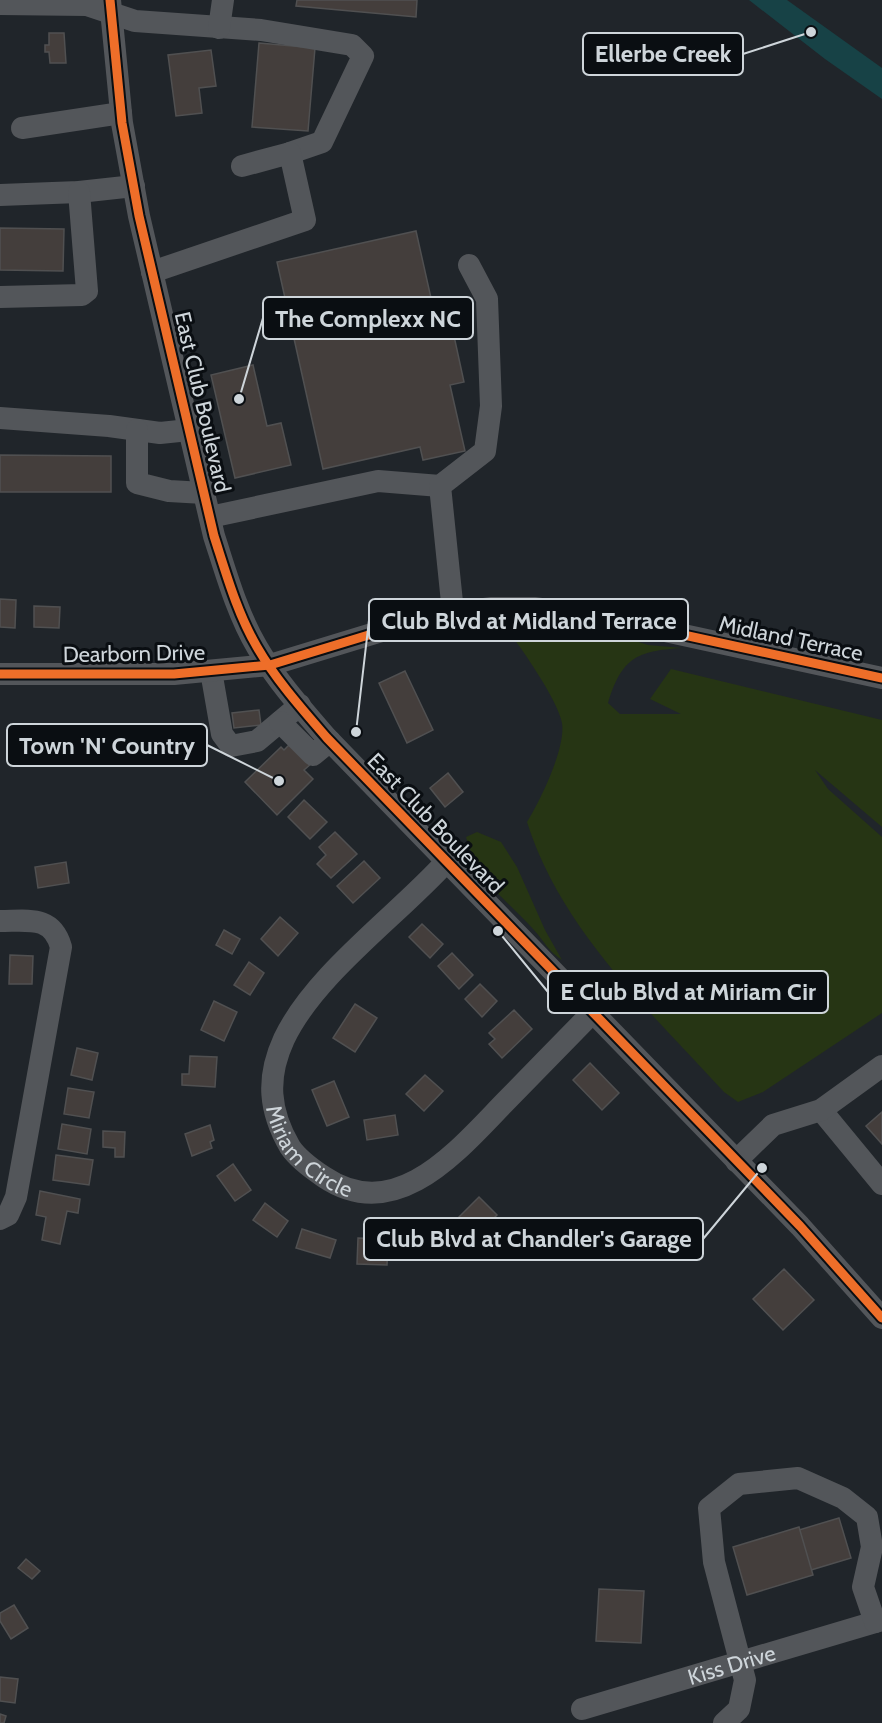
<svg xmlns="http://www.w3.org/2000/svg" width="882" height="1723" viewBox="0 0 882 1723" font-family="Cabin,sans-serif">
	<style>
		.green { fill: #263514 }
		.water { fill: #174246 }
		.building { fill: #443e3c; stroke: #505051; stroke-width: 1.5 }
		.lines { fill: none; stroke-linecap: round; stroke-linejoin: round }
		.minor { stroke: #53565a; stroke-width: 22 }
		.cycleway-casing { stroke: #0a0e12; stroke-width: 13 }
		.cycleway { stroke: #ee6e29; stroke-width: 9 }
		.labels { text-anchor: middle; stroke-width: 6; stroke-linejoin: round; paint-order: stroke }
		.street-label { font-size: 22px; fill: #ced5da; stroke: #0a0e12 }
		.leader { fill: none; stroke: #ced5da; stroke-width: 2 }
		.callout-dot { fill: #ced5da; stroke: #0a0e12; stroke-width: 2 }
		.callout { fill: #0a0e12; stroke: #ced5da; stroke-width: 2 }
		.callout-label { font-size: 24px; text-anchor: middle; font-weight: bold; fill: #ced5da }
	</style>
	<rect width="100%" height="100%" fill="#20252a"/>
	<g class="green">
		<path d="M541,619L588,626L648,645L682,648C636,651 622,658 608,703L620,714H681L650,699L671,669L882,720V827L815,770L828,789L882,837V1013L763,1092L738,1102L724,1092C650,1011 561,930 527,822C540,801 566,748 562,723C558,701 523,650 508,631Z"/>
		<path d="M477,832L501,842L517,867L545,930L562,960C549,952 544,941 534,930C503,895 480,886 466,837Z"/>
	</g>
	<path class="water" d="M749,0H787L882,68V99L825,59Z"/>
	<g class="building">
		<path d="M297,0H417L416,17L296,6Z"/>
		<path d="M49,33H64L66,63H50L49,52H45V45H49Z"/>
		<path d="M259,43L315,48L308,131L252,127Z"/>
		<path d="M211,50L216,86L199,88L202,113L176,116L168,55Z"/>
		<path d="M0,228L64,229L63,271L0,270Z"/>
		<path d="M416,231L435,316L449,313L464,382L450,385L465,451L423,460L420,447L323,469L277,262Z"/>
		<path d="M253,365L267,426L281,423L291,465L235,478L211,375Z"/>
		<path d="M0,455L111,456V492H0Z"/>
		<path d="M0,599L16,600L15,628L0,627Z"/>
		<path d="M34,606L60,607L59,628L34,627Z"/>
		<path d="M405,671L433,730L407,743L379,683Z"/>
		<path d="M259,710L261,725L234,728L232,713Z"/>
		<path d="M289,745L312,763L304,770L313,779L277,815L245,782L281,747L284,750Z"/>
		<path d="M448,773L463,792L445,807L430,788Z"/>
		<path d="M304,800L327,822L310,839L288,817Z"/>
		<path d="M335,832L357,854L331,878L317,864L326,855L319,847Z"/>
		<path d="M364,861L380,878L353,903L337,886Z"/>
		<path d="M66,862L69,883L38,888L35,867Z"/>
		<path d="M280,917L298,933L278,956L261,939Z"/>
		<path d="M422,924L443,944L430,958L409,937Z"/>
		<path d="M224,930L240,939L232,954L216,945Z"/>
		<path d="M452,953L473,975L459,989L438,966Z"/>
		<path d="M10,955L33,956L32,984H9Z"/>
		<path d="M249,962L264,973L250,995L234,985Z"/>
		<path d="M480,984L497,1001L482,1017L465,999Z"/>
		<path d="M214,1001L237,1012L224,1041L201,1030Z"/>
		<path d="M355,1004L377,1018L355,1052L333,1038Z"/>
		<path d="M514,1010L532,1029L502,1058L489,1044L495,1039L489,1033Z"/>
		<path d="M77,1048L98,1053L92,1080L71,1075Z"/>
		<path d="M190,1056L217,1057L215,1087L182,1085V1074H189Z"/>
		<path d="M590,1063L619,1093L602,1110L573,1080Z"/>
		<path d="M425,1075L443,1091L424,1111L406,1094Z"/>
		<path d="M334,1081L349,1117L327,1126L312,1090Z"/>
		<path d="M68,1088L94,1092L89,1118L64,1114Z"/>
		<path d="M882,1112V1144L866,1126Z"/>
		<path d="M395,1115L398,1135L367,1140L364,1120Z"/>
		<path d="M62,1124L91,1129L87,1154L58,1149Z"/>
		<path d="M210,1125L214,1140L210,1142L212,1148L192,1156L185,1134Z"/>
		<path d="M103,1131L125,1132L124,1157H115V1148L103,1147Z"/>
		<path d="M56,1155L93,1160L89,1185L53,1180Z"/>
		<path d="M233,1164L251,1190L235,1201L217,1176Z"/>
		<path d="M40,1191L80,1199L78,1213L67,1211L60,1244L42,1240L46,1217L36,1215Z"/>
		<path d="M479,1197L497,1215L477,1235L459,1217Z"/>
		<path d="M265,1203L288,1221L277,1237L253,1220Z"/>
		<path d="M302,1229L336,1240L330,1258L296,1248Z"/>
		<path d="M358,1238L388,1239L387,1265L357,1264Z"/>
		<path d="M784,1269L814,1300L783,1330L753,1299Z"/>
		<path d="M839,1518L851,1558L811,1570L799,1530Z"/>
		<path d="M799,1527L813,1575L747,1595L733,1547Z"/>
		<path d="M26,1559L40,1571L32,1579L18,1568Z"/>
		<path d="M599,1589L644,1591L641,1643L596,1641Z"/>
		<path d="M14,1605L28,1628L11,1639L0,1621V1613Z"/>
		<path d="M0,1677L18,1679L15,1703L0,1701Z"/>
		<path d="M0,1714L6,1716L4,1723H0Z"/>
	</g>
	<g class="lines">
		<g class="minor">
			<path d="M110,0L122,123L139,216L214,536C226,573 237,613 257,647C276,680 302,709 327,738L800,1226L882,1318"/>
			<path d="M0,4L87,5L135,21L261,30L352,45L363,56L322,142L290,153"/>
			<path d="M219,28L223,0"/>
			<path d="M22,128L121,113"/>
			<path d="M0,195L79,192L134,186"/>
			<path d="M152,272L305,220L290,153L242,166"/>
			<path d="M0,297L82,295L87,291L79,192"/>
			<path d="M0,418L109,426L160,433L189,430"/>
			<path d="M137,430V483L169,491L204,493"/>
			<path d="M210,517L378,481L440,486"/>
			<path d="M453,612L440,486L485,451L491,406L487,299L469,265"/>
			<path d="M211,671L222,734L231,746L257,741L300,705"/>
			<path d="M0,674H174L270,665L431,616L492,608H534L610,619L882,678"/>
			<path d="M280,722L313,755L330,741"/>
			<path id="s1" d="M446,862C397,916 315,974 284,1039C266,1078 269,1111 290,1147C298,1159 312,1169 324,1177C397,1226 459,1149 506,1101C534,1072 563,1043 591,1014"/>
			<path d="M0,921C28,921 52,915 61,947L16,1197L8,1215L0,1219"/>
			<path d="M821,1110L882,1184"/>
			<path d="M736,1161L773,1125L821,1110L882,1066"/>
			<path id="s2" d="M582,1709L882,1620"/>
			<path d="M724,1723L739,1709L745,1680L714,1562L709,1508L739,1484L798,1478L843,1498L867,1517L872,1547L863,1587L875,1622"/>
		</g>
		<defs>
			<g id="cycleway">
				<path d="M110,0L122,123L139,216L214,536C226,573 237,613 257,647C276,680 302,709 327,738L800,1226L882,1318"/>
				<path d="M0,674H174L270,665L431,616L492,608H534L610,619L882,678"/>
			</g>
		</defs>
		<use href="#cycleway" class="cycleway-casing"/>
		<use href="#cycleway" class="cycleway"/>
	</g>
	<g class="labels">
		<g class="street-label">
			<text transform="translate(203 402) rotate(77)" y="8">East Club Boulevard</text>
			<text transform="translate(791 638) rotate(12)" y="8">Midland Terrace</text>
			<text transform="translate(134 653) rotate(-1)" y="8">Dearborn Drive</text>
			<text transform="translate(436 823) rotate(46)" y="8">East Club Boulevard</text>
			<text dy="8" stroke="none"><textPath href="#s1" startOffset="370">Miriam Circle</textPath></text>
			<text dy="8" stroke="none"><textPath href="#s2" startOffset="156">Kiss Drive</textPath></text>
		</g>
	</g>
	<path class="leader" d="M811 32L743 54M239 399L263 318M356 732L369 620M279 781L207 745M498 931L548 992M762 1168L703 1239"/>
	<g class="callout-dot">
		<circle cx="811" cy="32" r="6"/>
		<circle cx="239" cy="399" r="6"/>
		<circle cx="356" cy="732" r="6"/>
		<circle cx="279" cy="781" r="6"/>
		<circle cx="498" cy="931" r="6"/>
		<circle cx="762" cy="1168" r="6"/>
	</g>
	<g class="callout">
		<rect x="583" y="33" width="160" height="42" rx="6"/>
		<rect x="263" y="297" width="210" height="42" rx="6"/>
		<rect x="369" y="599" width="319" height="42" rx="6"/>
		<rect x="7" y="724" width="200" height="42" rx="6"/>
		<rect x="548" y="971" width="280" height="42" rx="6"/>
		<rect x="364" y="1218" width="339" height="42" rx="6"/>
	</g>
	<g class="callout-label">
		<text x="663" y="62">Ellerbe Creek</text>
		<text x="368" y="327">The Complexx NC</text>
		<text x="529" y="629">Club Blvd at Midland Terrace</text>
		<text x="107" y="754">Town 'N' Country</text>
		<text x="688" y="1000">E Club Blvd at Miriam Cir</text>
		<text x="534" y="1247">Club Blvd at Chandler's Garage</text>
	</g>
</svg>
